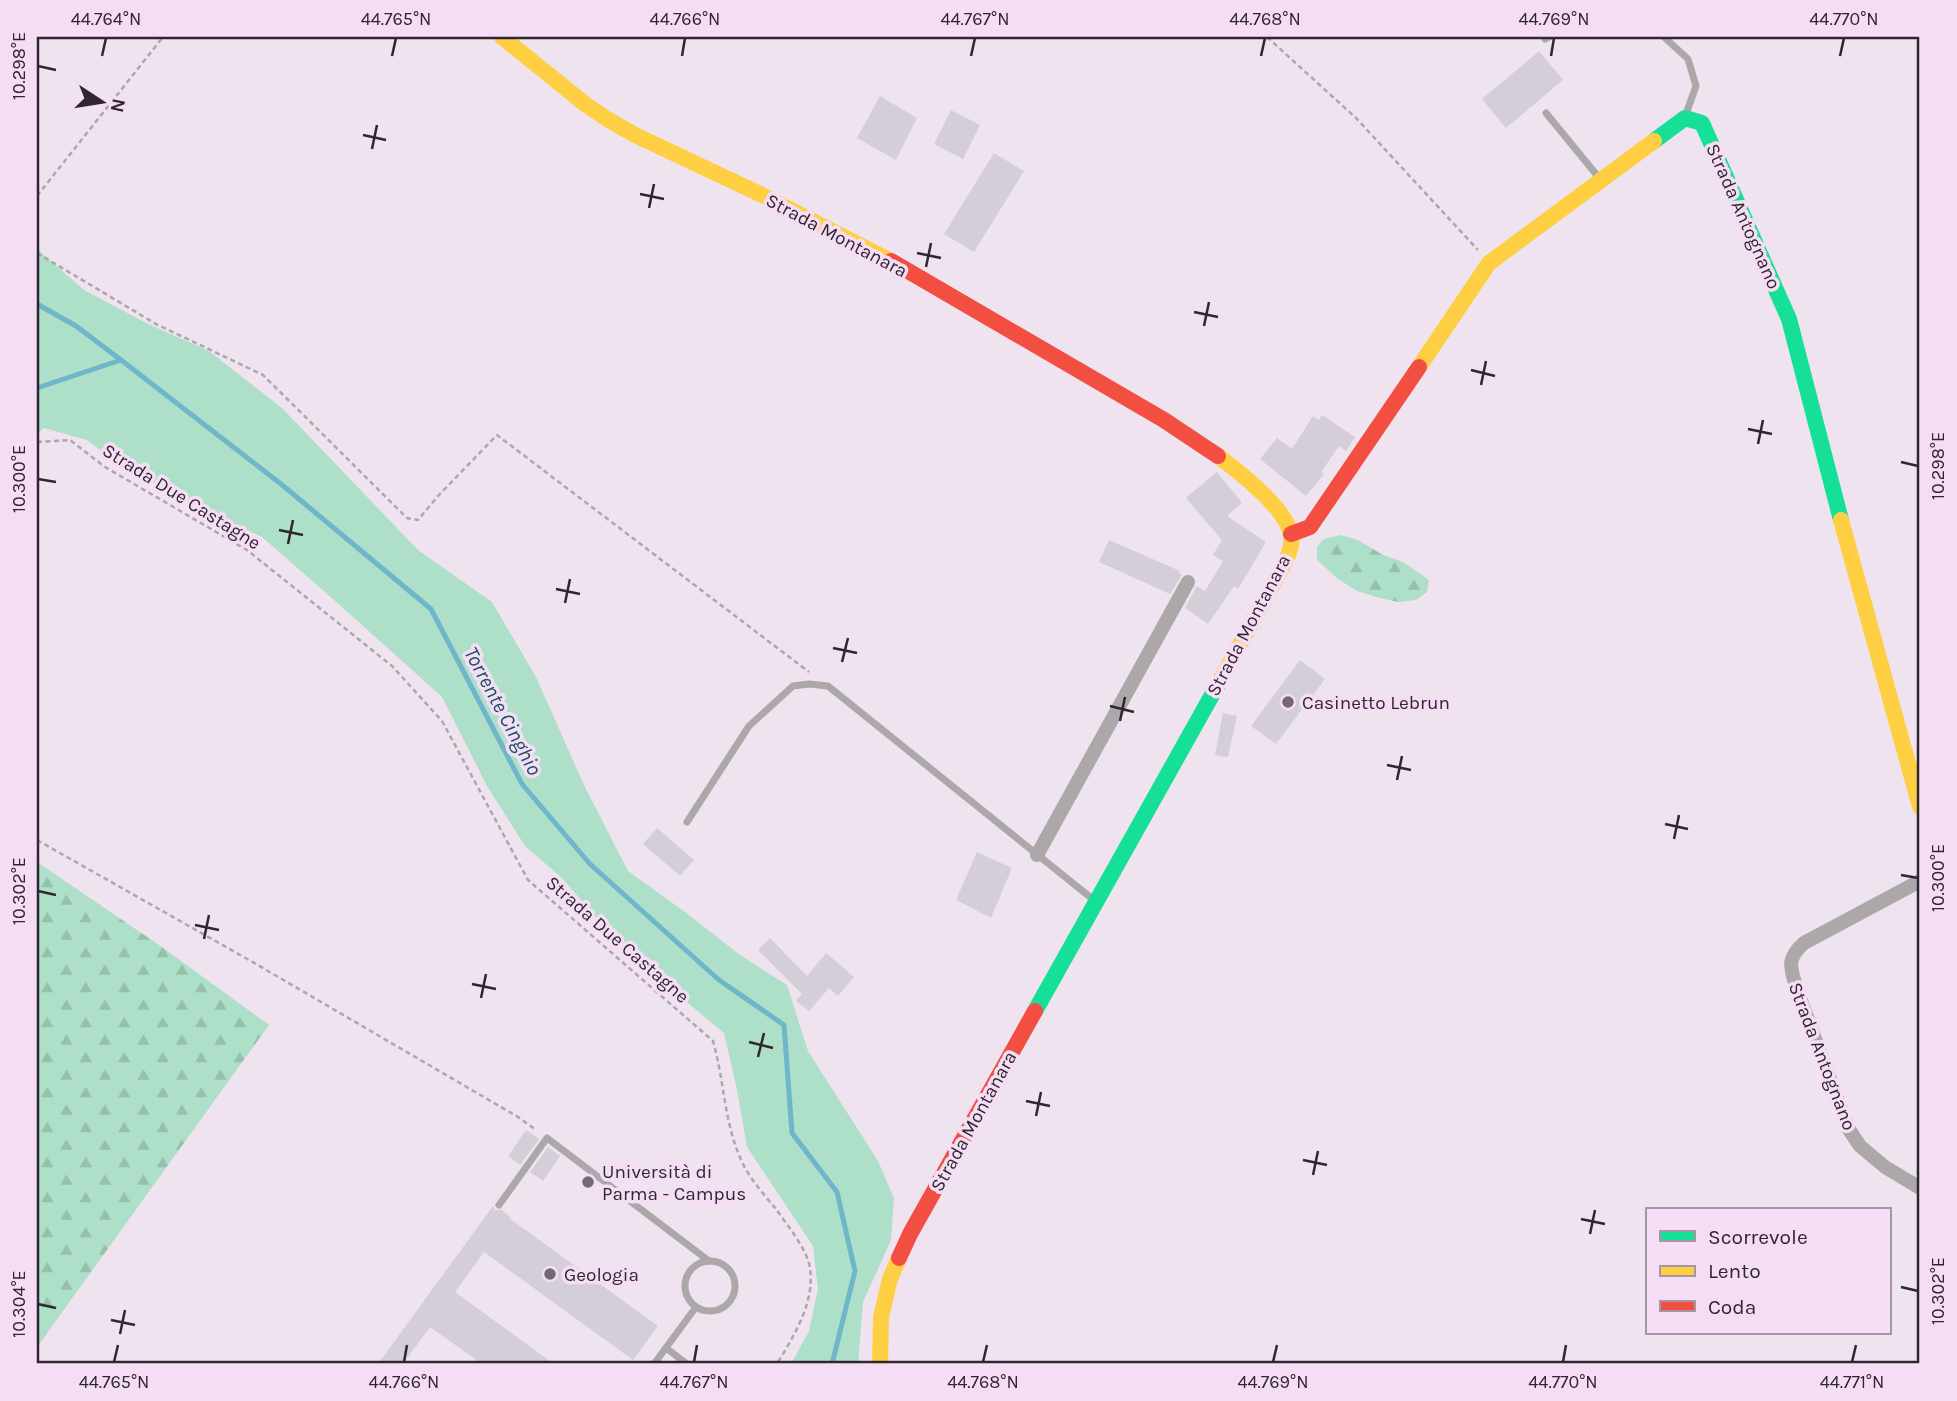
<svg xmlns="http://www.w3.org/2000/svg" width="1957" height="1401" viewBox="0 0 1957 1401" font-family="Karla,sans-serif">
	<style>
		.grass { fill: #aedfc8 }
		.forest { fill: url(#forest-firs) }
		.lines { fill: none; stroke-linecap: round; stroke-linejoin: round }
		.stream { stroke: #6fb6cb; stroke-width: 5 }
		.building { fill: #d4ced9 }
		.path { stroke: #aca7aa; stroke-width: 2.5; stroke-dasharray: 5 3.5; stroke-linecap: butt }
		.lane { stroke: #aca8a9; stroke-width: 7 }
		.street { stroke: #aca8a9; stroke-width: 14 }
		.fast { stroke: #16e098; stroke-width: 16 }
		.slow { stroke: #ffcf43; stroke-width: 16 }
		.jam { stroke: #f24e42; stroke-width: 16 }
		.ticks { fill: none; stroke: #2f272f; stroke-width: 2.5 }
		.poi-dot { fill: #736973; stroke: #f5def5; stroke-width: 2.5 }
		.labels { text-anchor: middle; stroke-width: 7; stroke-linejoin: round; paint-order: stroke }
		.street-label { font-size: 19px; fill: #2f272f; stroke: #f5def5 }
		.poi-label { font-size: 19px; fill: #2f272f; stroke: #f5def5; text-anchor: start }
		.water-label { font-size: 21px; font-style: italic; fill: #15505e; stroke: #f5def5 }
		.neatline { fill: none; stroke: #2f272f; stroke-width: 2.5 }
		.ticks-label { font-size: 18px; text-anchor: middle; fill: #2f272f }
	</style>
	<defs>
		<pattern id="forest-firs" width="22" height="20" patternUnits="userSpaceOnUse" patternTransform="scale(1.75)"><rect width="22" height="20" fill="#aedfc8"/><path d="M5 1l3.5 6h-7zM16 11l3.5 6h-7z" fill="#96bfac"/></pattern>
	</defs>
	<rect width="100%" height="100%" fill="#f0e3f0"/>
	<path class="grass" d="M37,249L84,290L148,324L209,351L282,408L418,550L492,602L536,677L584,785L628,871L685,912L740,955L787,985L808,1051L878,1161L894,1198L891,1240L863,1302L858,1364H791L809,1331L818,1289L813,1246L747,1147L736,1085L724,1033L624,950L562,878L525,846L487,786L442,697L342,607L262,537L193,505L116,462L87,440L44,428L37,434Z"/>
	<g class="forest">
		<path d="M1341,535L1358,540L1383,555L1403,562L1429,580L1427,592L1416,600L1398,602L1380,598L1357,591L1338,579L1317,560V547L1324,539Z"/>
		<path d="M37,862L162,947L269,1025L37,1347Z"/>
	</g>
	<g class="lines">
		<g class="stream">
			<path d="M37,304L76,326L121,360L281,484L431,609L522,784L590,864L719,980L784,1025L792,1133L837,1192L855,1271L832,1364"/>
			<path d="M37,388L121,360"/>
		</g>
	</g>
	<g class="building">
		<path d="M1539,51L1563,80L1506,128L1482,99Z"/>
		<path d="M880,96L917,118L896,160L857,138Z"/>
		<path d="M951,110L980,125L963,159L934,144Z"/>
		<path d="M994,153L1024,171L974,252L944,234Z"/>
		<path d="M1322,415L1355,437L1346,451L1339,446L1321,472L1324,474L1306,496L1260,459L1277,438L1292,449L1313,416L1319,420Z"/>
		<path d="M1217,472L1242,503L1227,516L1266,542L1238,589L1234,586L1208,624L1185,608L1197,586L1205,591L1223,561L1213,555L1222,540L1186,498Z"/>
		<path d="M1109,540L1180,571L1179,573L1182,575L1170,594L1099,562Z"/>
		<path d="M1300,660L1325,679L1276,744L1251,726Z"/>
		<path d="M1223,713L1237,716L1228,757L1215,755Z"/>
		<path d="M657,828L694,860L680,876L643,844Z"/>
		<path d="M977,852L1012,868L991,918L956,900Z"/>
		<path d="M770,938L807,976L826,953L854,977L838,996L829,988L809,1011L796,1001L802,994L758,950Z"/>
		<path d="M526,1130L539,1139L520,1165L508,1156Z"/>
		<path d="M548,1147L560,1156L543,1181L530,1172Z"/>
		<path d="M493,1206L495,1210H502L510,1217L509,1218L658,1326L633,1360L484,1252L455,1292L554,1364H482L430,1327L403,1364H378Z"/>
	</g>
	<g class="lines">
		<g class="path">
			<path d="M1267,37L1356,118L1478,250"/>
			<path d="M37,196L163,37"/>
			<path d="M37,253L156,324L263,375L407,518L418,520L438,496L497,435L809,672"/>
			<path d="M37,442L70,440L105,467L247,550L392,666L442,721L528,880L713,1041C725,1083 724,1127 744,1166C752,1181 765,1196 776,1209C787,1225 808,1250 810,1269C815,1303 793,1337 777,1364"/>
			<path d="M37,840L256,964L518,1117L536,1130"/>
		</g>
		<g class="lane">
			<path d="M1664,37L1688,59L1696,86L1686,114"/>
			<path d="M1545,39L1549,37"/>
			<path d="M1546,113L1600,179"/>
			<path d="M687,822L749,726L793,686L809,684L828,686L1095,901"/>
			<path d="M499,1205L547,1138L709,1261"/>
			<circle cx="710" cy="1286" r="25"/>
			<path d="M666,1348L687,1364"/>
			<path d="M654,1364L696,1307"/>
		</g>
		<g class="street">
			<path d="M1037,855L1188,582"/>
			<path d="M1920,881L1804,943C1785,960 1791,968 1797,990L1848,1128L1860,1146L1885,1167L1920,1188"/>
		</g>
		<g class="fast">
			<path d="M1654,141L1685,118L1702,123L1789,319L1841,520"/>
			<path d="M1035,1011L1221,679"/>
		</g>
		<g class="slow">
			<path d="M502,37L585,104L607,119L635,135L760,194L891,261"/>
			<path d="M1419,367L1489,263L1654,141"/>
			<path d="M1218,456C1238,471 1287,509 1291,535C1293,546 1288,556 1283,566L1221,679"/>
			<path d="M1841,520L1920,807"/>
			<path d="M880,1364L881,1317L890,1279L899,1258"/>
		</g>
		<g class="jam">
			<path d="M891,261L1164,420L1218,456"/>
			<path d="M1291,534L1310,527L1419,367"/>
			<path d="M899,1258L910,1234L1035,1011"/>
		</g>
	</g>
	<path class="ticks" d="M102,56L106,38M392,56L396,38M682,56L685,38M971,56L975,38M1261,56L1265,38M1551,56L1554,38M1840,56L1844,38M38,66L56,70M363,135L386,140M372,149L377,125M640,194L664,199M649,208L654,184M917,253L941,258M926,267L931,243M1194,312L1218,317M1204,326L1209,302M1471,370L1495,376M1481,385L1486,361M1748,429L1772,434M1758,444L1763,420M1901,462L1918,466M38,479L56,482M279,530L303,535M288,544L293,520M556,589L580,594M565,603L570,579M833,648L857,653M842,662L848,638M1110,706L1134,712M1120,721L1125,697M1387,765L1411,770M1397,780L1402,756M1665,824L1688,829M1674,839L1679,815M1901,875L1918,878M38,891L56,895M195,925L219,930M204,939L209,915M472,984L496,989M481,998L486,974M749,1042L773,1048M758,1057L764,1033M1026,1101L1050,1106M1036,1116L1041,1092M1303,1160L1327,1165M1313,1175L1318,1151M1581,1219L1605,1224M1590,1234L1595,1210M1901,1287L1918,1291M38,1304L56,1308M111,1320L135,1325M120,1334L125,1310M114,1362L118,1345M404,1362L407,1345M694,1362L697,1345M983,1362L987,1345M1273,1362L1277,1345M1563,1362L1566,1345M1852,1362L1856,1345"/>
	<g class="poi-dot">
		<circle cx="1288" cy="702" r="7"/>
		<circle cx="588" cy="1182" r="7"/>
		<circle cx="550" cy="1274" r="7"/>
	</g>
	<g class="labels">
		<g class="street-label">
			<text transform="translate(1744 216) rotate(66)" y="7">Strada Antognano</text>
			<text transform="translate(837 235) rotate(28)" y="7">Strada Montanara</text>
			<text transform="translate(182 496) rotate(32)" y="7">Strada Due Castagne</text>
			<text transform="translate(1248 625) rotate(-62)" y="7">Strada Montanara</text>
			<text transform="translate(618 939) rotate(41)" y="7">Strada Due Castagne</text>
			<text transform="translate(1823 1056) rotate(69)" y="7">Strada Antognano</text>
			<text transform="translate(973 1121) rotate(-61)" y="7">Strada Montanara</text>
		</g>
		<g class="poi-label">
			<text x="1302" y="709">Casinetto Lebrun</text>
			<text x="602" y="1178">Università di<tspan x="602" dy="22">Parma - Campus</tspan></text>
			<text x="564" y="1281">Geologia</text>
		</g>
		<g class="water-label">
			<text transform="translate(503 711) rotate(62)" y="7">Torrente Cinghio</text>
		</g>
	</g>
	<rect width="1957" height="1401" fill="none" stroke="#f5def5" stroke-width="77"/>
	<rect x="1646" y="1208" width="245" height="126" fill="#f5def5" stroke="#a695a6" stroke-width="2"/>
	<rect x="1660" y="1231" width="35" height="10" fill="#16e098" stroke="#a695a6" stroke-width="2"/>
	<text x="1708" y="1244" font-size="21" fill="#2f272f">Scorrevole</text>
	<rect x="1660" y="1266" width="35" height="10" fill="#ffcf43" stroke="#a695a6" stroke-width="2"/>
	<text x="1708" y="1278" font-size="21" fill="#2f272f">Lento</text>
	<rect x="1660" y="1301" width="35" height="10" fill="#f24e42" stroke="#a695a6" stroke-width="2"/>
	<text x="1708" y="1314" font-size="21" fill="#2f272f">Coda</text>
	<g transform="translate(102 102) rotate(102)" stroke="#f5def5" stroke-width="5" paint-order="stroke">
	<path d="M0-5L12 26L0 18L-12 26Z" fill="#2f272f"/>
	<text y="-10" font-size="19" font-weight="bold" text-anchor="middle" fill="#2f272f">N</text>
	</g>
	<rect x="38" y="38" width="1880" height="1324" class="neatline"/>
	<g class="ticks-label">
		<text x="106" y="25">44.764°N</text>
		<text x="396" y="25">44.765°N</text>
		<text x="685" y="25">44.766°N</text>
		<text x="975" y="25">44.767°N</text>
		<text x="1265" y="25">44.768°N</text>
		<text x="1554" y="25">44.769°N</text>
		<text x="1844" y="25">44.770°N</text>
		<text transform="translate(19 66) rotate(-90)" y="6">10.298°E</text>
		<text transform="translate(1938 466) rotate(-90)" y="6">10.298°E</text>
		<text transform="translate(19 479) rotate(-90)" y="6">10.300°E</text>
		<text transform="translate(1938 878) rotate(-90)" y="6">10.300°E</text>
		<text transform="translate(19 891) rotate(-90)" y="6">10.302°E</text>
		<text transform="translate(1938 1291) rotate(-90)" y="6">10.302°E</text>
		<text transform="translate(19 1304) rotate(-90)" y="6">10.304°E</text>
		<text x="114" y="1388">44.765°N</text>
		<text x="404" y="1388">44.766°N</text>
		<text x="694" y="1388">44.767°N</text>
		<text x="983" y="1388">44.768°N</text>
		<text x="1273" y="1388">44.769°N</text>
		<text x="1563" y="1388">44.770°N</text>
		<text x="1852" y="1388">44.771°N</text>
	</g>
</svg>
